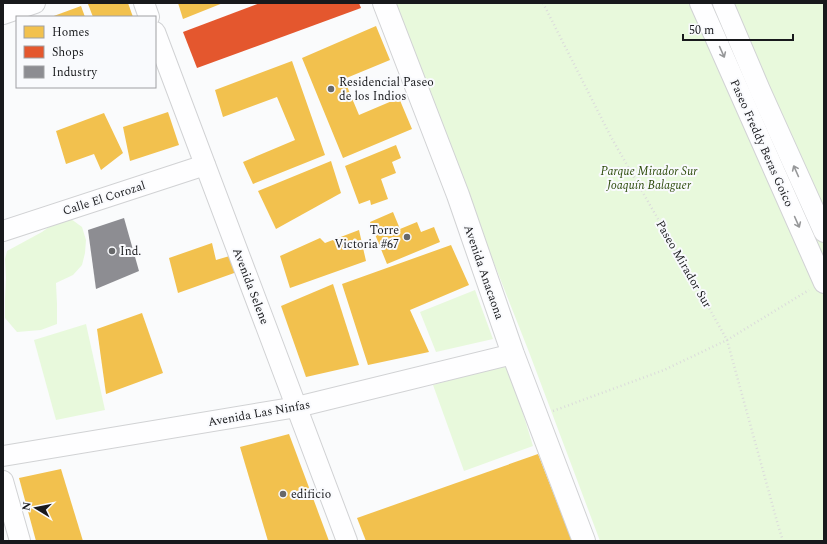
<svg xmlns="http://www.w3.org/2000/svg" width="827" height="544" viewBox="0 0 827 544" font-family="Spectral,serif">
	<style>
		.green { fill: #e8f9dc }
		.homes { fill: #f2c14e }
		.shops { fill: #e4572e }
		.industry { fill: #8d8d92 }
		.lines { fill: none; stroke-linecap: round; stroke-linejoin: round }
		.minor-casing { stroke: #d1d2d4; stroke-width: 22 }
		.major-casing { stroke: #d1d2d4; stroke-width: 24 }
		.path { stroke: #dbdbdb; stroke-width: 2.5; stroke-dasharray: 1 3; stroke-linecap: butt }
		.minor { stroke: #fefeff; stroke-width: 20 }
		.major { stroke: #fefeff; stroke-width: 22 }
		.oneway { stroke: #969799 }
		.poi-dot { fill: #67686a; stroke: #f9fafd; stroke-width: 1.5 }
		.labels { text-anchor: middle; stroke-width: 4; stroke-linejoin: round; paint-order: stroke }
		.poi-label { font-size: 12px; fill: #18191c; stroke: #f9fafd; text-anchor: start }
		.street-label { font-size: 12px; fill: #18191c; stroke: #f9fafd }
		.park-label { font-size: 12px; font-style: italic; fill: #2e4c0c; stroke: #f9fafd }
	</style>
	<rect width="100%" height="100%" fill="#fafbfc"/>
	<g class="green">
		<path d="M394,3H824V541H600L529,352L466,192Z"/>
		<path d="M71,219L82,227L86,240L85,253L82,265L73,275L56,283L57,304V324L41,330L17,332L5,318V299L6,278L5,259L7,251L42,232L52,225Z"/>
		<path d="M475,290L493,339L436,352L420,312Z"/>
		<path d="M86,324L105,410L56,420L34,340Z"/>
		<path d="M508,364L533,446L464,471L433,385Z"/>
	</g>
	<g class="homes">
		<path d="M91,3H128L133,17H93L88,4Z"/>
		<path d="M178,3H223L183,19Z"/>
		<path d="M81,6L85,17H51Z"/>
		<path d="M376,26L390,60L344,79L359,115L399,98L412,129L343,158L302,58Z"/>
		<path d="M292,61L325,155L253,184L243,162L295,140L277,97L223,117L215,90Z"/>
		<path d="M168,112L179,145L130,161L123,127Z"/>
		<path d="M104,113L123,153L101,170L94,154L66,164L56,131Z"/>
		<path d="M396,145L401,158L392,162L396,173L381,179L388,199L371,205L370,200L359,204L345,166Z"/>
		<path d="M331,161L341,193L276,229L258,191Z"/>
		<path d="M393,212L400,229L417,222L421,232L434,227L440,242L387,264L370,222Z"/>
		<path d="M359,230L366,261L290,288L280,256L320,238L325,243Z"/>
		<path d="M212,243L216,260L233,255L237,272L178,293L169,258Z"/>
		<path d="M451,245L469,285L410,310L429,352L368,365L342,284Z"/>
		<path d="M333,284L359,365L306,377L281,306Z"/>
		<path d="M142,313L163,373L106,394L97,329Z"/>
		<path d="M289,434L329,541H268L240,447Z"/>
		<path d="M538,454L572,541H366L357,518Z"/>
		<path d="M61,469L83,541H36L19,478Z"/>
	</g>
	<path class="shops" d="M260,3H359L361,8L197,68L183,32Z"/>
	<path class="industry" d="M124,218L139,271L96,289L88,230Z"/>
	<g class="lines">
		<defs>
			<g id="minor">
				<path d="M144,3L149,17"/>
				<path d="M700,3L824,283"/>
				<path d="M723,3L760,90L824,232"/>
				<path d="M3,14L35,3"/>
				<path d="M155,32L347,541"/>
				<path d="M3,231L205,165"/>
				<path d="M3,456L297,407L513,354"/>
				<path d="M3,481L20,541"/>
			</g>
			<path id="major" d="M384,3L458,195L513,354L584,541"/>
		</defs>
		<use href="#minor" class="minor-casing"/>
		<use href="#major" class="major-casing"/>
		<g class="path">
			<path d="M543,3L611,137L713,315L727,340L741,391L778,525L783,541"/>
			<path d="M553,411L664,370L727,340L809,290"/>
		</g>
		<use href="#minor" class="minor"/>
		<use href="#major" class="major"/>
	</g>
	<defs><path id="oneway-shaft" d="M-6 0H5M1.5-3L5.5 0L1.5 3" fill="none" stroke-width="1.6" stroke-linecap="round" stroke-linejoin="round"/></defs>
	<g class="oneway">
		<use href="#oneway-shaft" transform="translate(722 52) rotate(66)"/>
		<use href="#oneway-shaft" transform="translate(796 171) rotate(-114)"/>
		<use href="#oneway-shaft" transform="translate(797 222) rotate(66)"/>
	</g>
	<g class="poi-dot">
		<circle cx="331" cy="89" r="4"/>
		<circle cx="407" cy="237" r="4"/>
		<circle cx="112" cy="251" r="4"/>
		<circle cx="283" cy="494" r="4"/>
	</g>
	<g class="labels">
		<g class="poi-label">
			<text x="339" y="86">Residencial Paseo<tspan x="339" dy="14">de los Indios</tspan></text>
			<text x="399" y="234" text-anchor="end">Torre<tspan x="399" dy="14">Victoria #67</tspan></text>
			<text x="120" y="255">Ind.</text>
			<text x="291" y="498">edificio</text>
		</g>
		<g class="street-label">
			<text transform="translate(762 143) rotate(66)" y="4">Paseo Freddy Beras Goico</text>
			<text transform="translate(104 198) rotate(-18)" y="4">Calle El Corozal</text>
			<text transform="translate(684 264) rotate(60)" y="4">Paseo Mirador Sur</text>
			<text transform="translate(484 272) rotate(71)" y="4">Avenida Anacaona</text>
			<text transform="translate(251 286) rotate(69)" y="4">Avenida Selene</text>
			<text transform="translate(259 413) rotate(-10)" y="4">Avenida Las Ninfas</text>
		</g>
		<g class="park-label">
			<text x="649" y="175">Parque Mirador Sur<tspan x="649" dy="14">Joaquín Balaguer</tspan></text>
		</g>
	</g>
	<rect width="827" height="544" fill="none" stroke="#18191c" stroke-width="8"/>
	<rect x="16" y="16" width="140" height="72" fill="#f9fafd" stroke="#9fa0a3"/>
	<rect x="24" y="26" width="20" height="12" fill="#f2c14e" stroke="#9fa0a3"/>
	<text x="52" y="36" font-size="12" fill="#18191c">Homes</text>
	<rect x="24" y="46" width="20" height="12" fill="#e4572e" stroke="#9fa0a3"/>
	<text x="52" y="56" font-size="12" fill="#18191c">Shops</text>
	<rect x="24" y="66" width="20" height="12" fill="#8d8d92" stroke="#9fa0a3"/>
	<text x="52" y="76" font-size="12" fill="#18191c">Industry</text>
	<g transform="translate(36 508) rotate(280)" stroke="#f9fafd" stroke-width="3" paint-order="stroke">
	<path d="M0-3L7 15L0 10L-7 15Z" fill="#18191c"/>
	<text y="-6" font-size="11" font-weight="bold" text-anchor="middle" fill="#18191c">N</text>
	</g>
	<path d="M683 34v6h110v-6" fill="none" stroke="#18191c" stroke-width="2"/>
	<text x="689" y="34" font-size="12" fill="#18191c" stroke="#f9fafd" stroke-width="3" paint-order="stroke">50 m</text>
</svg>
